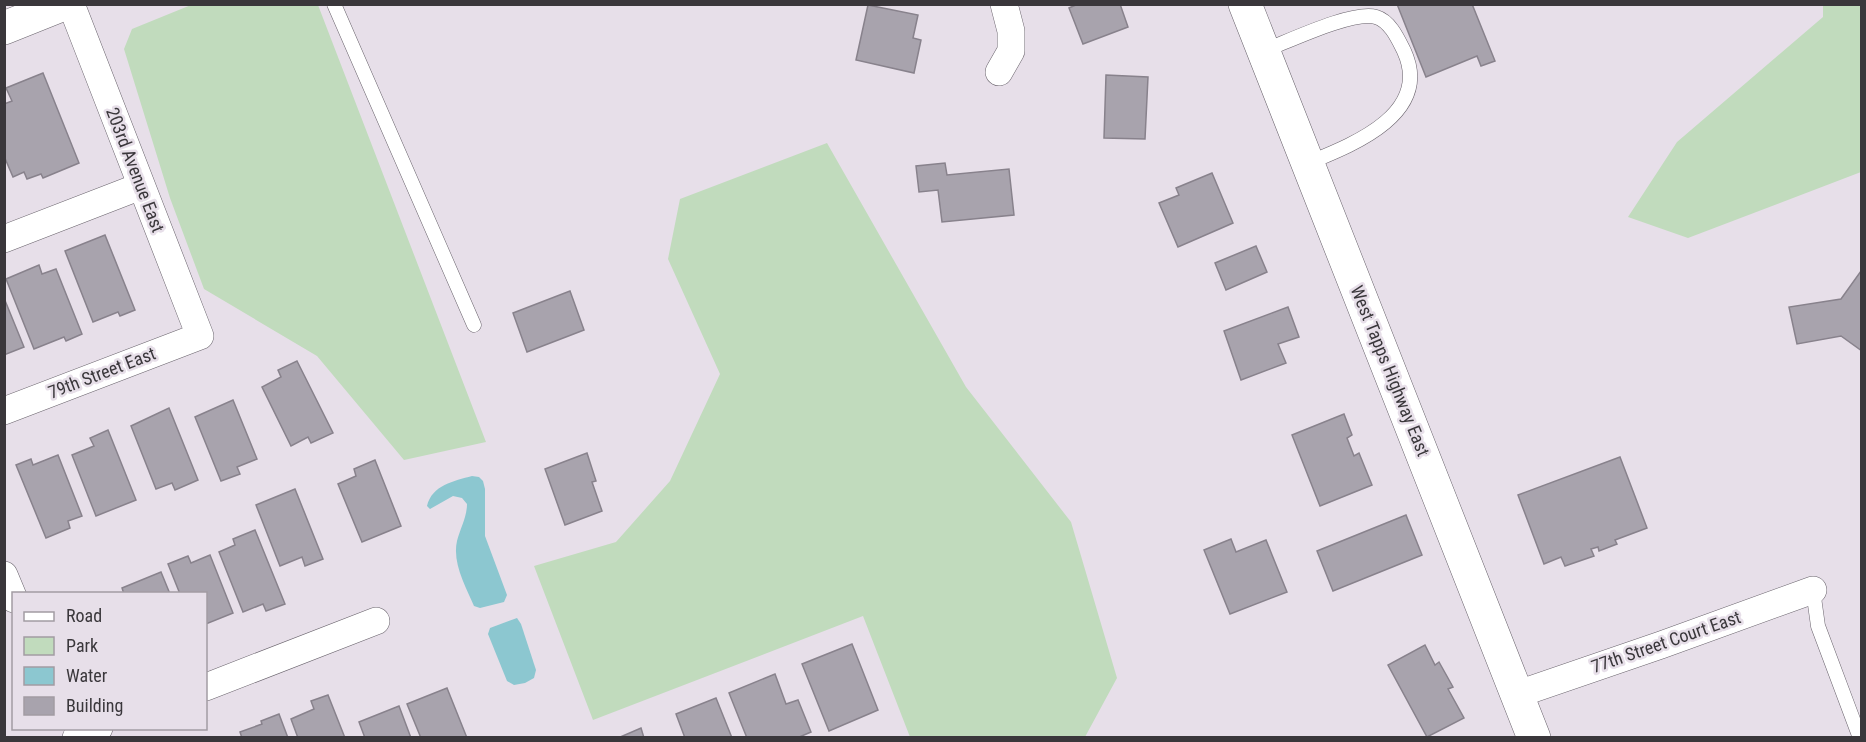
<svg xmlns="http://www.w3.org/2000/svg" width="1866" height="742" viewBox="0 0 1866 742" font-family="'Roboto Condensed',sans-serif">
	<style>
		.green { fill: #c1dbbd }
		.water { fill: #8cc7d0 }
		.building { fill: #a8a3ad; stroke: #88828c; stroke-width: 1.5 }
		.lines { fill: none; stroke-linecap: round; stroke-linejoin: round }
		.service-casing { stroke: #69636c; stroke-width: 15 }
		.minor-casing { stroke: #69636c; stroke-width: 28 }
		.tertiary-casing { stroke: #69636c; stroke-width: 34 }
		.service { stroke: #fff; stroke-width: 14 }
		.minor { stroke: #fff; stroke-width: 27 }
		.tertiary { stroke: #fff; stroke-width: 33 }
		.labels { text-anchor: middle; stroke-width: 5; stroke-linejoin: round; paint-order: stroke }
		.street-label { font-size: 18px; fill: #3a373b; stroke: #e7dfe9 }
	</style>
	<rect width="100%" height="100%" fill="#e7dfe9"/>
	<g class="green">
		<path d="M191,5H318L486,442L404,460L317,356L204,289L170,198L124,49L132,29Z"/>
		<path d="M1823,5H1861V172L1688,238L1628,217L1677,142L1823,17Z"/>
		<path d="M827,143L966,387L1071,522L1117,678L1085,737H910L863,616L593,720L534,566L616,542L670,481L720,374L668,259L680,199Z"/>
	</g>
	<g class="water">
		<path d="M472,476L479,477L483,481L485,489V536L507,595L504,602L480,608L474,606C466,587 452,563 457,541C460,529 467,517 467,504L462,498L453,496L430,509L427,506C432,485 454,481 472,476Z"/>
		<path d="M517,618L521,624L536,670L534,678L525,683L514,685L507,681L488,634L490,628Z"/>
	</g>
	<g class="building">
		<path d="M1078,4H1120L1128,27L1083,44L1069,8Z"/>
		<path d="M1397,4H1472L1495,61L1481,66L1477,56L1426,77Z"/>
		<path d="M868,5L918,15L913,38L921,40L914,73L856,60Z"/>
		<path d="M43,73L79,163L43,178L41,174L27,179L24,172L13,177L4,156V104L12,101L6,88Z"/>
		<path d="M1106,75L1148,77L1145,139L1104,138Z"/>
		<path d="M945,163L947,175L1009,169L1014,215L942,222L938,190L919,192L916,166Z"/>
		<path d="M1212,173L1233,223L1178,247L1159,203L1179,195L1176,188Z"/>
		<path d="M105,235L135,310L120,316L118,312L93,322L65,251Z"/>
		<path d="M1256,246L1267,272L1226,290L1215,263Z"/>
		<path d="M39,265L42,274L56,269L82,334L66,341L64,337L34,349L6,279Z"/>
		<path d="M1861,271L1862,351L1841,336L1797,344L1789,307L1841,299Z"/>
		<path d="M570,291L584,330L527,352L513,313Z"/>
		<path d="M4,298L24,347L4,355Z"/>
		<path d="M1288,307L1299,337L1278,344L1286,363L1241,380L1224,331Z"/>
		<path d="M297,361L333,433L311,443L308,437L291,446L262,387L281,377L278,370Z"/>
		<path d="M233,400L257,459L237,467L240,474L221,481L195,417Z"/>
		<path d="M169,408L198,480L175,490L172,483L156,489L131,426Z"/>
		<path d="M1344,414L1352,435L1347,438L1354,456L1359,453L1372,485L1320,506L1292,435Z"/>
		<path d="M108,430L136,500L96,516L72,455L94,446L90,438Z"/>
		<path d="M587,453L596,481L592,482L602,511L565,525L545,469Z"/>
		<path d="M58,455L82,516L68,521L70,528L46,538L16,465L31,459L33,465Z"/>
		<path d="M1620,457L1647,528L1615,540L1617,544L1599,551L1598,547L1591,549L1594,556L1565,566L1561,557L1544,564L1518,495Z"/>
		<path d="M375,460L401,526L362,542L338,484L356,476L354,469Z"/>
		<path d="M295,489L323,559L305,566L302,557L280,566L256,505Z"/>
		<path d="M1406,515L1422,555L1333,591L1317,551Z"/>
		<path d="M255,530L285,604L266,611L263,604L243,612L219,552L235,545L233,539Z"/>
		<path d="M1231,539L1236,552L1266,540L1287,592L1230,614L1204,550Z"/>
		<path d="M210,555L233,613L206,624V594H180L168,564L188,556L191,563Z"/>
		<path d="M161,572L170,594H124L122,588Z"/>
		<path d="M852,644L878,710L829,731L802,664Z"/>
		<path d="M1425,645L1435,665L1439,662L1453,687L1448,689L1464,718L1427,737L1388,665Z"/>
		<path d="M775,674L786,704L798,700L811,732L797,738H747L729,693Z"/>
		<path d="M447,688L467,738H421L407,704Z"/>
		<path d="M328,695L345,738H298L291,719L314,709L311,701Z"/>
		<path d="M716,698L732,738H685L676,714Z"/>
		<path d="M399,706L411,738H365L359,722Z"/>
		<path d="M279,714L288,738H242L240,732L262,724L261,721Z"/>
		<path d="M641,728L644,738H618Z"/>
	</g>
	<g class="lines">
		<defs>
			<g id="service">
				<path d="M334,4L474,325"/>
				<path d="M1263,51C1287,42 1353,10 1376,17C1390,21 1398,39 1404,51C1433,114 1352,145 1308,163"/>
				<path d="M1813,590L1818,626L1860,738"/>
			</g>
			<g id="minor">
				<path d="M999,72L1011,51V31L1004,4"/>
				<path d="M4,239L141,186"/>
				<path d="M4,411L200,336L71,4"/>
				<path d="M4,575L14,599"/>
				<path d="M206,687L376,621"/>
				<path d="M1518,694L1661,645L1813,590"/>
				<path d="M76,738L99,728"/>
			</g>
			<g id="tertiary">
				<path d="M1245,4L1534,738"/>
				<path d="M4,28L64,4"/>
			</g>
		</defs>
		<use href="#service" class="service-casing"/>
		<use href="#minor" class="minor-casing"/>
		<use href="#tertiary" class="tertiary-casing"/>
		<use href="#service" class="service"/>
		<use href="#minor" class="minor"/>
		<use href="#tertiary" class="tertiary"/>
	</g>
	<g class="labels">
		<g class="street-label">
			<text transform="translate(135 170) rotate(69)" y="6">203rd Avenue East</text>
			<text transform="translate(1390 371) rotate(68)" y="6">West Tapps Highway East</text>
			<text transform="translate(102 373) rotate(-21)" y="6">79th Street East</text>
			<text transform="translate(1666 642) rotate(-19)" y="6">77th Street Court East</text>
		</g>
	</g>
	<rect width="1866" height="742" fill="none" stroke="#3a373b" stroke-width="12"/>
	<rect x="12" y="592" width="195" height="138" fill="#e7dfe9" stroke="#a29ca3" stroke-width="1.5"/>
	<rect x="24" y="612" width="30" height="9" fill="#ffffff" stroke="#a29ca3" stroke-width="1.5"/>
	<text x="66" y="622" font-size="18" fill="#3a373b">Road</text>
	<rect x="24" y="637" width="30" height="18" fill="#c1dbbd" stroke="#a29ca3" stroke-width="1.5"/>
	<text x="66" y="652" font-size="18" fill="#3a373b">Park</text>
	<rect x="24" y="667" width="30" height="18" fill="#8cc7d0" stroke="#a29ca3" stroke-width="1.5"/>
	<text x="66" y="682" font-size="18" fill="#3a373b">Water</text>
	<rect x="24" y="697" width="30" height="18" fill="#a8a3ad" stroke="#a29ca3" stroke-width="1.5"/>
	<text x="66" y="712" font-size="18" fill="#3a373b">Building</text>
</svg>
